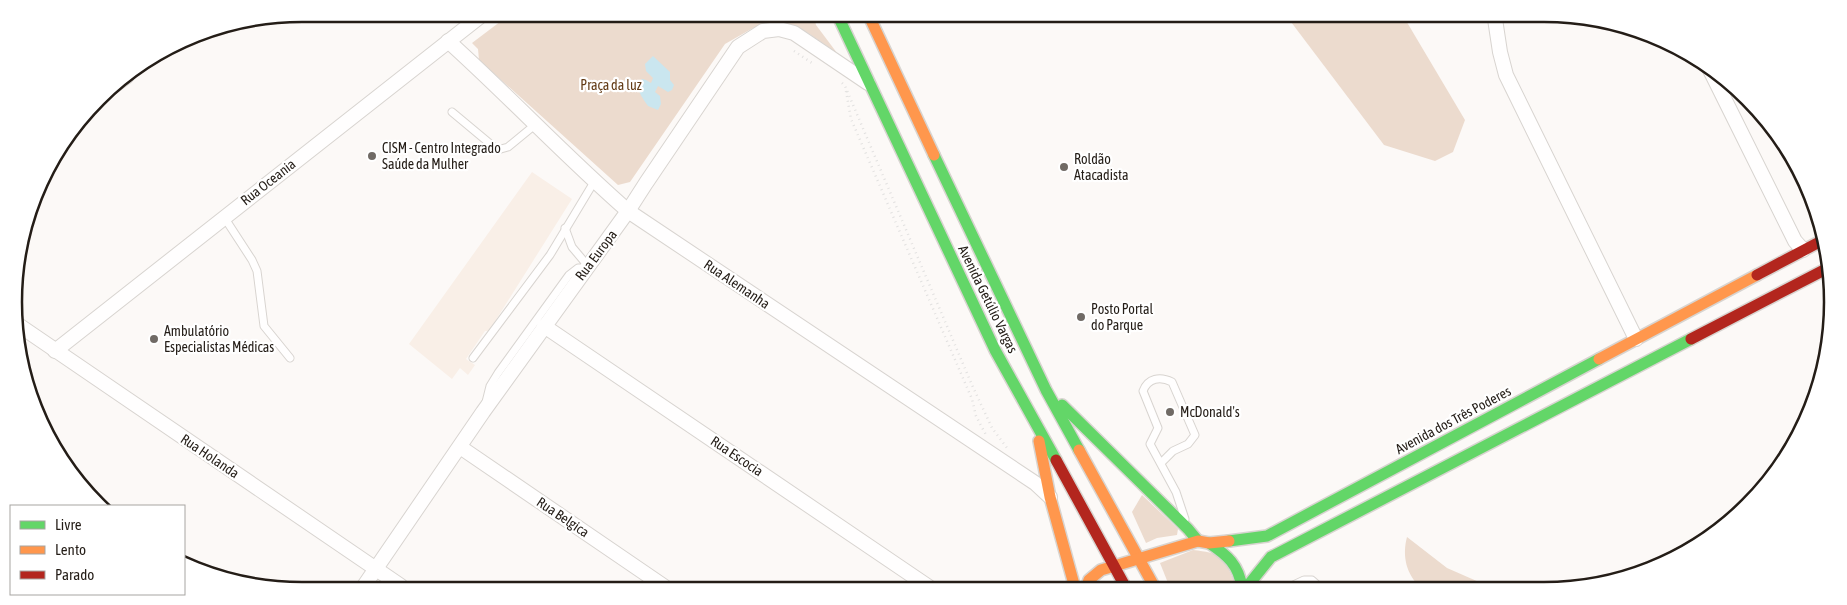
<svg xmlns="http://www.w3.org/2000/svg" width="1847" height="605" viewBox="0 0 1847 605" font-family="'Asap Condensed',sans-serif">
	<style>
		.built { fill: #f9efe7 }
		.green { fill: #ecdbce }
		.water { fill: #cae6ef }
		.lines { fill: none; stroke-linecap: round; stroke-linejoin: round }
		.lane-casing { stroke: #d8d4d0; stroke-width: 9 }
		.street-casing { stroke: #d8d4d0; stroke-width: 16 }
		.fast-casing { stroke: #d8d4d0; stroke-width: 14 }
		.slow-casing { stroke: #d8d4d0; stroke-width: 14 }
		.jam-casing { stroke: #d8d4d0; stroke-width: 14 }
		.path { stroke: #e2e1e0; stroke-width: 2.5; stroke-dasharray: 1 4; stroke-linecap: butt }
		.lane { stroke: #fffefe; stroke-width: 7 }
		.street { stroke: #fffefe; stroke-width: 14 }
		.fast { stroke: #63d668; stroke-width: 11 }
		.slow { stroke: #ff974d; stroke-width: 11 }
		.jam { stroke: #b3261e; stroke-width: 11 }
		.poi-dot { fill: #706a65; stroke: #fff; stroke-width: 2 }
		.labels { text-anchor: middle; stroke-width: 4.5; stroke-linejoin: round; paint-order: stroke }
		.park-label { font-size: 14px; fill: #633b16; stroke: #fff }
		.poi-label { font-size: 14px; fill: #241d17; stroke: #fff; text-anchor: start }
		.street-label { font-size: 14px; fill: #241d17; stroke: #fff }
		.rim { fill: none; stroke: #241d17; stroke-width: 2.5 }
	</style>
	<rect width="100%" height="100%" fill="#fcf9f7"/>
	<path class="built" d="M532,172L572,199L489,331H485L466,359L475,365L468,375L460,368L452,379L409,344Z"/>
	<g class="green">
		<path d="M509,15L814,16L816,25L837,53L808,33L792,27L773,24L753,28L725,44L630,182L618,185L479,60L478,49L472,43Z"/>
		<path d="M1288,18L1405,19L1465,120L1453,152L1435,161L1384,145Z"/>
		<path d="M1142,495L1178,529L1177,535L1157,538L1146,543L1132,512Z"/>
		<path d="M1407,537L1447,568L1495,589L1421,588C1406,574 1402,556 1407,537Z"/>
		<path d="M1193,550C1220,553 1223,556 1234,581L1231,588H1170L1160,563Z"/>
	</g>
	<path class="water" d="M653,56L670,72V80L674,85L672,90L668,92L658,86L655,92L660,96L661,104L658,110L648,106C643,99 639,93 637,85L642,79L646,80L651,83L653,78L646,71L645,64Z"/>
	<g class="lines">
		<defs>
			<g id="lane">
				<path d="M452,112L494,147L501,149L508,147L536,124"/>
				<path d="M224,217L252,260L257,271L264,326L290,358"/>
				<path d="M565,228L572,247L588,266"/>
				<path d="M473,358L550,255L594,182"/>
				<path d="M486,402L490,386L498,373L569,275L578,268H586"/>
				<path d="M1161,463L1173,451L1188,444L1195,435L1172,382C1160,376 1148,378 1143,391L1158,428L1150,444L1176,492L1185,519"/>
				<path d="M1287,588L1304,580H1312L1321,588"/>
			</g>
			<g id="street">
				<path d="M1495,19L1500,52L1506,75L1636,339"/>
				<path d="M448,41C509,96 566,157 628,211L1035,483L1050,497"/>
				<path d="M1707,64L1795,241L1803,250"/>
				<path d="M108,90L127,76"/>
				<path d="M20,326L401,586"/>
				<path d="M544,326L929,587"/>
				<path d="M55,351L482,15"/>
				<path d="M460,447L665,587"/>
				<path d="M364,586L483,412L628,211L646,183L738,47L763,31L779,29L794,33L868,83"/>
			</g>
			<g id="fast">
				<path d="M838,16L995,350L1056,460"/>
				<path d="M934,155L1046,390L1079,450"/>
				<path d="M1062,405L1188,529L1198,541"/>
				<path d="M1229,541L1267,536L1599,359"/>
				<path d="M1209,543C1227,555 1239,565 1242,588"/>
				<path d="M1246,588L1271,557L1691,339"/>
			</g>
			<g id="slow">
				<path d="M869,16L934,155"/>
				<path d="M1599,359L1757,275"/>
				<path d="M1039,441L1050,497L1075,588"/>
				<path d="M1079,450L1155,588"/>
				<path d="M1086,588L1089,580L1101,570L1198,541L1209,543L1229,541"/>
			</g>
			<g id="jam">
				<path d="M1757,275L1825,239"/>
				<path d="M1691,339L1828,268"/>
				<path d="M1056,460L1126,588"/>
			</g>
		</defs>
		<use href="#lane" class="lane-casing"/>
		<use href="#street" class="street-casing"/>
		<use href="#fast" class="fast-casing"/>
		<use href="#slow" class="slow-casing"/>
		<use href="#jam" class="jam-casing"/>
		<g class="path">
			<path d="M794,51L812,63"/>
			<path d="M842,83L845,86L972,385L992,428L1007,448"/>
			<path d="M846,91L851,119L972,399L976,416L986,435"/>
		</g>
		<use href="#lane" class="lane"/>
		<use href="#street" class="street"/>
		<use href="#fast" class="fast"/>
		<use href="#slow" class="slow"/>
		<use href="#jam" class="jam"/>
	</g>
	<g class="poi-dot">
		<circle cx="372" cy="156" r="5"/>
		<circle cx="1064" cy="167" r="5"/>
		<circle cx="1081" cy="317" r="5"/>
		<circle cx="154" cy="339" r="5"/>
		<circle cx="1170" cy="412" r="5"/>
	</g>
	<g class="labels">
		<g class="park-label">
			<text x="611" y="90">Praça da luz</text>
		</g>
		<g class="poi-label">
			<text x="382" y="153">CISM - Centro Integrado<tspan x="382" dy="16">Saúde da Mulher</tspan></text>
			<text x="1074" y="164">Roldão<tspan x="1074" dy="16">Atacadista</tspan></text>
			<text x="1091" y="314">Posto Portal<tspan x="1091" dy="16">do Parque</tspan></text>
			<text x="164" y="336">Ambulatório<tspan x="164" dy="16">Especialistas Médicas</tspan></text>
			<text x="1180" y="417">McDonald's</text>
		</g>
		<g class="street-label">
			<text transform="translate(268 182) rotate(-38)" y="5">Rua Oceania</text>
			<text transform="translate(596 255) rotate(-53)" y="5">Rua Europa</text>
			<text transform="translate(737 284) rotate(34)" y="5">Rua Alemanha</text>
			<text transform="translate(988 299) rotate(64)" y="5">Avenida Getúlio Vargas</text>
			<text transform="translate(1453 420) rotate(-28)" y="5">Avenida dos Três Poderes</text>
			<text transform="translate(210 456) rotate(34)" y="5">Rua Holanda</text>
			<text transform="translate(737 456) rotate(34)" y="5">Rua Escocia</text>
			<text transform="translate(563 517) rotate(34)" y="5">Rua Belgica</text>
		</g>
	</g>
	<path d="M0 0H1847V605H0ZM302 22H1544A280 280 0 0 1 1824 302V302A280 280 0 0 1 1544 582H302A280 280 0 0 1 22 302V302A280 280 0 0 1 302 22Z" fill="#fff" fill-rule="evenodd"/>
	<path class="rim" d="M302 22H1544A280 280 0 0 1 1824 302V302A280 280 0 0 1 1544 582H302A280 280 0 0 1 22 302V302A280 280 0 0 1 302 22Z"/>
	<rect x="10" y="505" width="175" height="90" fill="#ffffff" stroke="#a7a5a2"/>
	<rect x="20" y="521" width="25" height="8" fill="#63d668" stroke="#a7a5a2"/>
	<text x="55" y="530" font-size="15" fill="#241d17">Livre</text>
	<rect x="20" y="546" width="25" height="8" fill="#ff974d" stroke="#a7a5a2"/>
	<text x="55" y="555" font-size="15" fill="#241d17">Lento</text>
	<rect x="20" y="571" width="25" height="8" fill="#b3261e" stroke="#a7a5a2"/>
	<text x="55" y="580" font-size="15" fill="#241d17">Parado</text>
</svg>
